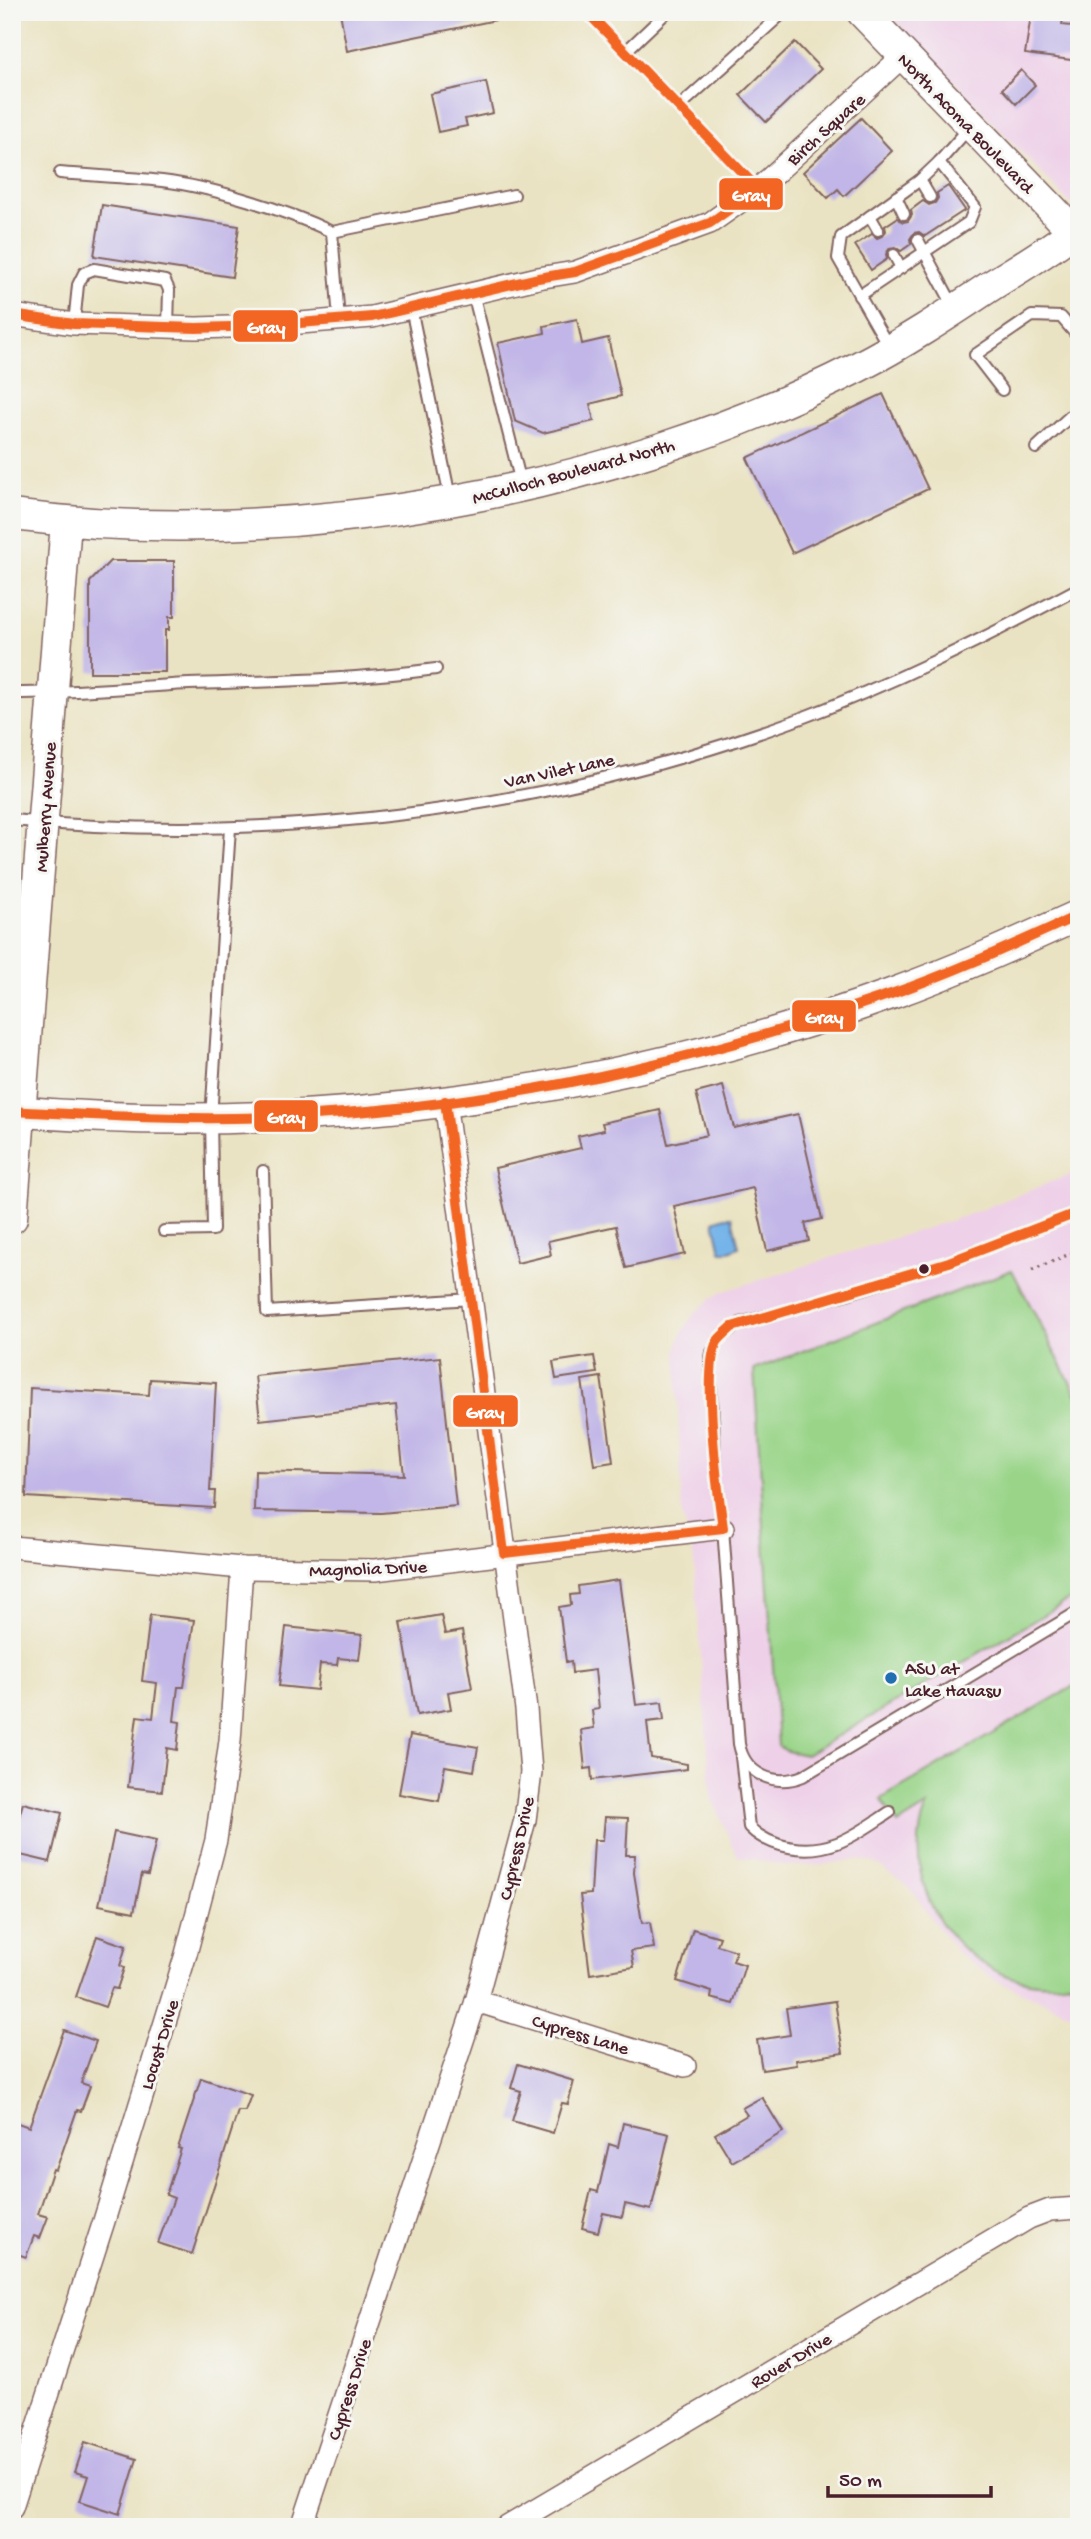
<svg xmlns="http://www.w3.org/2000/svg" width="1091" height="2539" viewBox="0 0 1091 2539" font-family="'Gochi Hand',sans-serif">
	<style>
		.built { fill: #eed0e8 }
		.green { fill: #99d488; stroke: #727a5a; stroke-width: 2 }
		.water { fill: #75b4e9; stroke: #606a8a; stroke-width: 2 }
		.building { fill: #c1b6e7 }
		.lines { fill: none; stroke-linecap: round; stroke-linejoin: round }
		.lane-casing { stroke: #826460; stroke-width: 14 }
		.street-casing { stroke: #826460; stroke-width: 24 }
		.secondary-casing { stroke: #826460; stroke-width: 33 }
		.path { stroke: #826460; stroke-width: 3.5; stroke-dasharray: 2 5; stroke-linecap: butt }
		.lane { stroke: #fff; stroke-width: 10 }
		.street { stroke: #fff; stroke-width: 21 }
		.secondary { stroke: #fff; stroke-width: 30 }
		.bus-1-casing { stroke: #f6f6f2; stroke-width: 16 }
		.bus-1 { stroke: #f26522; stroke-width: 10 }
		.bus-dot { fill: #4a1f2b; stroke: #f6f6f2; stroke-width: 2.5 }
		.poi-dot { fill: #1f6fb2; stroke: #f6f6f2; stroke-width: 2.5 }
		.labels { text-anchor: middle; stroke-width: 6; stroke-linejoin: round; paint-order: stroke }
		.street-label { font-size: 19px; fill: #4a1f2b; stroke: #f6f6f2 }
		.poi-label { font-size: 19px; fill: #4a1f2b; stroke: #f6f6f2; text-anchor: start }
		.line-badge { stroke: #f6f6f2; stroke-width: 2.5 }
		.badge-label { font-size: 19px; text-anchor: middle; font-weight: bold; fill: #fff }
	</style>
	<rect width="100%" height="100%" fill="#f6f6f2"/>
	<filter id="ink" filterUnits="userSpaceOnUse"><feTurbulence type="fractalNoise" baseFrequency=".0143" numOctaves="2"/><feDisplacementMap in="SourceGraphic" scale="14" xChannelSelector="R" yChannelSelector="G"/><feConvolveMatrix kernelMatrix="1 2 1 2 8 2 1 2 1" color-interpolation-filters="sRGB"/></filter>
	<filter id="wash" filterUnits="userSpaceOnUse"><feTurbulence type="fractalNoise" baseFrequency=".00686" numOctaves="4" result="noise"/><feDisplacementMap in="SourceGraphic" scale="28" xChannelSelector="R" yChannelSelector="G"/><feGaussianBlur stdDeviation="1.57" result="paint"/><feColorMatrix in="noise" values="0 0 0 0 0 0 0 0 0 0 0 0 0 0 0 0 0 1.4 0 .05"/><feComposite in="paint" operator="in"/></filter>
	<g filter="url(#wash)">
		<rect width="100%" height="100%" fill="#eae3c3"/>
		<g class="built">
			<path d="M887,12H1079V198L1071,204Z"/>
			<path d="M1079,1171V2017L995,1980L960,1954L940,1931L910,1888L875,1863L855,1859L822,1865L786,1866L737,1856L711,1796L694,1560L692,1545L682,1515L676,1350L682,1333L694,1314L707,1302L721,1292L965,1216Z"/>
		</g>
		<g class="green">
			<path d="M1012,1270L1079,1399V1594L806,1755L787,1751L778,1746L754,1370Z"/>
			<path d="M1079,1683V1980C981,2005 890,1898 927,1806L898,1824L881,1799Z"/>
		</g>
		<path class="water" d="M725,1217H732L739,1247L730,1251H721L714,1221Z"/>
		<g id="blocks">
			<g class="building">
				<path d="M340,12H495L496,20L347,51Z"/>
				<path d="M1031,15L1063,19L1062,25L1079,27V61L1025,54Z"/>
				<path d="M795,42L821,69L766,122L740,95Z"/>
				<path d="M1021,70L1035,85L1016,104L1002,89Z"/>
				<path d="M486,82L493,113L465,119L467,126L438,132L430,94Z"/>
				<path d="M861,118L892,151L844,196L838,189L828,198L803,172Z"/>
				<path d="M948,186L965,210L925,236L919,232L914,233L910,239L911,244L901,251L895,247L890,248L886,254L887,259L871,270L855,245L872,234L877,238L882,236L886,231L885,226L897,218L903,222L908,221L912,215L911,210L923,201L929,205L935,203L938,198L937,193Z"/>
				<path d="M102,205L239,226L232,277L94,256Z"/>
				<path d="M577,319L582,344L608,338L621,396L590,404L594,421L543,433L515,421L498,343L545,333L544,326Z"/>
				<path d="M883,394L928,489L792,553L747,458Z"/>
				<path d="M110,561H174V617H169V630H165V672H90V582Z"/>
				<path d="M723,1086L734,1128L798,1114L822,1219L805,1223L809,1241L767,1251L753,1188L674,1206L685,1254L626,1268L616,1226L548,1241L551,1255L517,1263L495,1168L581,1148L578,1136L604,1130L602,1123L660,1110L668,1144L707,1135L696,1093Z"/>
				<path d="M594,1356L597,1373L556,1379L553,1362Z"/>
				<path d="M440,1357L456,1506L381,1513L254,1511L255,1471L404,1475L396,1405L260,1420L255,1376Z"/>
				<path d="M601,1377L613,1462L594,1465L582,1380Z"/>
				<path d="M150,1379L216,1383L210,1491H215L214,1508L26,1497L30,1388L149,1395Z"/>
				<path d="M619,1580L636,1705L662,1702L664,1720L647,1722L651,1758L687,1764V1769L592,1780L591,1768L585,1769L581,1730L594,1728L592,1710L599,1709L595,1670L572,1673L571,1661L566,1662L559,1607L571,1605L570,1595L579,1594L578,1586Z"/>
				<path d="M150,1615L194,1620L184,1687H178L174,1721L180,1722L177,1750L167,1748L162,1791L128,1787L137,1716L153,1718L157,1683L142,1681Z"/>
				<path d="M441,1615L445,1634L462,1631L472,1688L448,1692L451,1709L417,1715L401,1622Z"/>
				<path d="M286,1627L362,1635L359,1660L338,1658L337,1665L320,1664L317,1690L279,1686Z"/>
				<path d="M410,1735L478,1747L474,1771L445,1766L439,1801L399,1794Z"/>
				<path d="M23,1803L62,1813L50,1862L12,1853V1830L15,1831Z"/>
				<path d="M605,1817L628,1818L626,1855H635L634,1873L642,1923L650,1922L654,1948L631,1951L634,1967L590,1974L580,1895L591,1894L594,1840H603Z"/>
				<path d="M114,1832L156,1841L148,1875L142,1874L134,1912L99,1905Z"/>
				<path d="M693,1929L720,1937L717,1945L736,1951L733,1961L745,1965L733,2004L711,1998L712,1992L677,1981Z"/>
				<path d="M97,1936L126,1946L120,1966L124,1968L117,1989L112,1988L105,2007L76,1997Z"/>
				<path d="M835,2001L843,2053L796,2060L797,2065L762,2070L757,2040L790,2035L786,2008Z"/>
				<path d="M64,2030L96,2041L81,2083L90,2086L81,2111L77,2110L56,2170L53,2169L38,2214L48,2217L40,2238L34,2236L26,2257L12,2252V2121L29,2127Z"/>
				<path d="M518,2064L574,2081L568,2104L562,2103L553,2133L512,2121L521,2091L511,2088Z"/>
				<path d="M201,2078L251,2095L245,2111H238L192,2254L158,2243L174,2198L166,2195L181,2149L178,2148Z"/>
				<path d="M762,2097L783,2132L732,2162L715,2134L747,2115L742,2108Z"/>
				<path d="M623,2123L669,2134L651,2210L625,2204L622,2217L603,2213L598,2232L582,2228L591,2190L598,2192L609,2144L618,2147Z"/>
				<path d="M85,2442L137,2459L120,2514L80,2501L88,2476L75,2472Z"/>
			</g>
		</g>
	</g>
	<g filter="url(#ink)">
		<use href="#blocks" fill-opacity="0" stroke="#826460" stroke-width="2"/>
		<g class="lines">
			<defs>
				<g id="lane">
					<path d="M587,12L758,189"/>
					<path d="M625,52L667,12"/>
					<path d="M679,107L784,12"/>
					<path d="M60,173C94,176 128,177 162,181C212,187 286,210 332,232L514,195"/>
					<path d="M920,180L930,197"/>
					<path d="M896,197L904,214"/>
					<path d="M870,216L878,230"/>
					<path d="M332,232L339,320"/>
					<path d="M918,240L954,307"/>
					<path d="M894,255L901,268"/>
					<path d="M473,293L521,483"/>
					<path d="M859,296L969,222L975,207L939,162"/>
					<path d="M411,308L450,497"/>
					<path d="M74,324L78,285L84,273L94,269L165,281L169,290L168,327"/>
					<path d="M890,349L838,258L841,237L920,180L939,162L969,128"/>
					<path d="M1002,390L975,355L1032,316L1061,317L1079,338"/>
					<path d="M1036,448L1079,408"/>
					<path d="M12,693C71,693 130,687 189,684C272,681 354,680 436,669"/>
					<path d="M12,820C272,845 545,811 791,722C891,685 985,638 1079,588"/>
					<path d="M263,1171L267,1312L472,1299"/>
					<path d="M1079,1212L949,1262L847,1294L740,1323L720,1338L712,1352L710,1363L717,1487L723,1528L739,1744C745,1775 775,1787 803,1776L1079,1611"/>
					<path d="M164,1231L213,1230L211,1118L230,828"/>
					<path d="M741,1757L749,1827C771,1849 808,1854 837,1843C856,1836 873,1823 890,1812"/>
				</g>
				<g id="street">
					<path d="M12,315L74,324L196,328L264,326L372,317L538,278L575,272L710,223L758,189L903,56"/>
					<path d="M12,1547L242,1568L375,1570L723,1528"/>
					<path d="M476,2001L685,2066"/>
					<path d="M12,2507L104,2221L186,1954L216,1840L230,1741L242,1568"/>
					<path d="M302,2527L476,2001L525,1820L531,1772L526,1709L445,1101"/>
					<path d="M507,2527L1029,2218L1050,2210L1079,2208"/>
				</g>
				<g id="secondary">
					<path d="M862,12L1079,237"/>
					<path d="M12,515C286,551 612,493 858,367C903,344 947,315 989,287C1019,268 1051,250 1079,227"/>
					<path d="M12,1111C308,1137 612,1095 891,994C955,971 1017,943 1079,915"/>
					<path d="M12,1218L66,522"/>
				</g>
			</defs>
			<use href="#lane" class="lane-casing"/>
			<use href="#street" class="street-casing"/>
			<use href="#secondary" class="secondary-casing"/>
			<path class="path" d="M1032,1270L1079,1250"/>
			<use href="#lane" class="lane"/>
			<use href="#street" class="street"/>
			<use href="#secondary" class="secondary"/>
			<defs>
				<g id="bus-1">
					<path d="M12,315L74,324L196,328L264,326L372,317L538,278L575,272L710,223L758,189L587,12"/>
					<path d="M445,1101L504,1553L723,1528C718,1493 702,1370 717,1342C720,1337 727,1332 732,1327L949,1262L1079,1212"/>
					<path d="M12,1111C86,1115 159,1119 233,1118C456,1115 680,1068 891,994C955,972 1017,943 1079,915"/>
				</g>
			</defs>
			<use href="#bus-1" class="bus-1-casing"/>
			<use href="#bus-1" class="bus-1"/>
		</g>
	</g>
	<circle class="bus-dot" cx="924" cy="1269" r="6"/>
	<circle class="poi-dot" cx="891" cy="1678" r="7"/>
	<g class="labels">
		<g class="street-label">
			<text transform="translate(967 122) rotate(46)" y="7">North Acoma Boulevard</text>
			<text transform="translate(825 128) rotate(-42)" y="7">Birch Square</text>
			<text transform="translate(573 470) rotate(-15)" y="7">McCulloch Boulevard North</text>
			<text transform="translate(559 769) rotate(-12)" y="7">Van Vilet Lane</text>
			<text transform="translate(44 807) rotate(-86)" y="7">Mulberry Avenue</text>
			<text transform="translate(368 1567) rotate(-2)" y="7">Magnolia Drive</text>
			<text transform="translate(515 1848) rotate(-77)" y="7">Cypress Drive</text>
			<text transform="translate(581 2033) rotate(17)" y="7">Cypress Lane</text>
			<text transform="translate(158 2044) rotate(-73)" y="7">Locust Drive</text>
			<text transform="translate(790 2359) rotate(-31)" y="7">Rover Drive</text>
			<text transform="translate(348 2389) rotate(-72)" y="7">Cypress Drive</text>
		</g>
		<g class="poi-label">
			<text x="905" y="1674">ASU at<tspan x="905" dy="22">Lake Havasu</tspan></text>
		</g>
	</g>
	<g class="line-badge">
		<rect x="718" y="177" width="66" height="34" rx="7" fill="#f26522"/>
		<rect x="232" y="309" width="67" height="34" rx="7" fill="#f26522"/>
		<rect x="791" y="999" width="66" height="34" rx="7" fill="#f26522"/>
		<rect x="253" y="1099" width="66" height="34" rx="7" fill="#f26522"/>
		<rect x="452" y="1394" width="67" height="34" rx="7" fill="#f26522"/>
	</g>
	<g class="badge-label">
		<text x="751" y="201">Gray</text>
		<text x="266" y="333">Gray</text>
		<text x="824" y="1023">Gray</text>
		<text x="286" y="1123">Gray</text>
		<text x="485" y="1418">Gray</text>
	</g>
	<rect width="1091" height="2539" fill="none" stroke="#f6f6f2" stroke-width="42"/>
	<path d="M828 2486v10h163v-10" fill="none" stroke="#4a1f2b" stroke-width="3.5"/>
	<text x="839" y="2486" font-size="21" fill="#4a1f2b" stroke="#f6f6f2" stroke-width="5" paint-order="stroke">50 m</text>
</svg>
